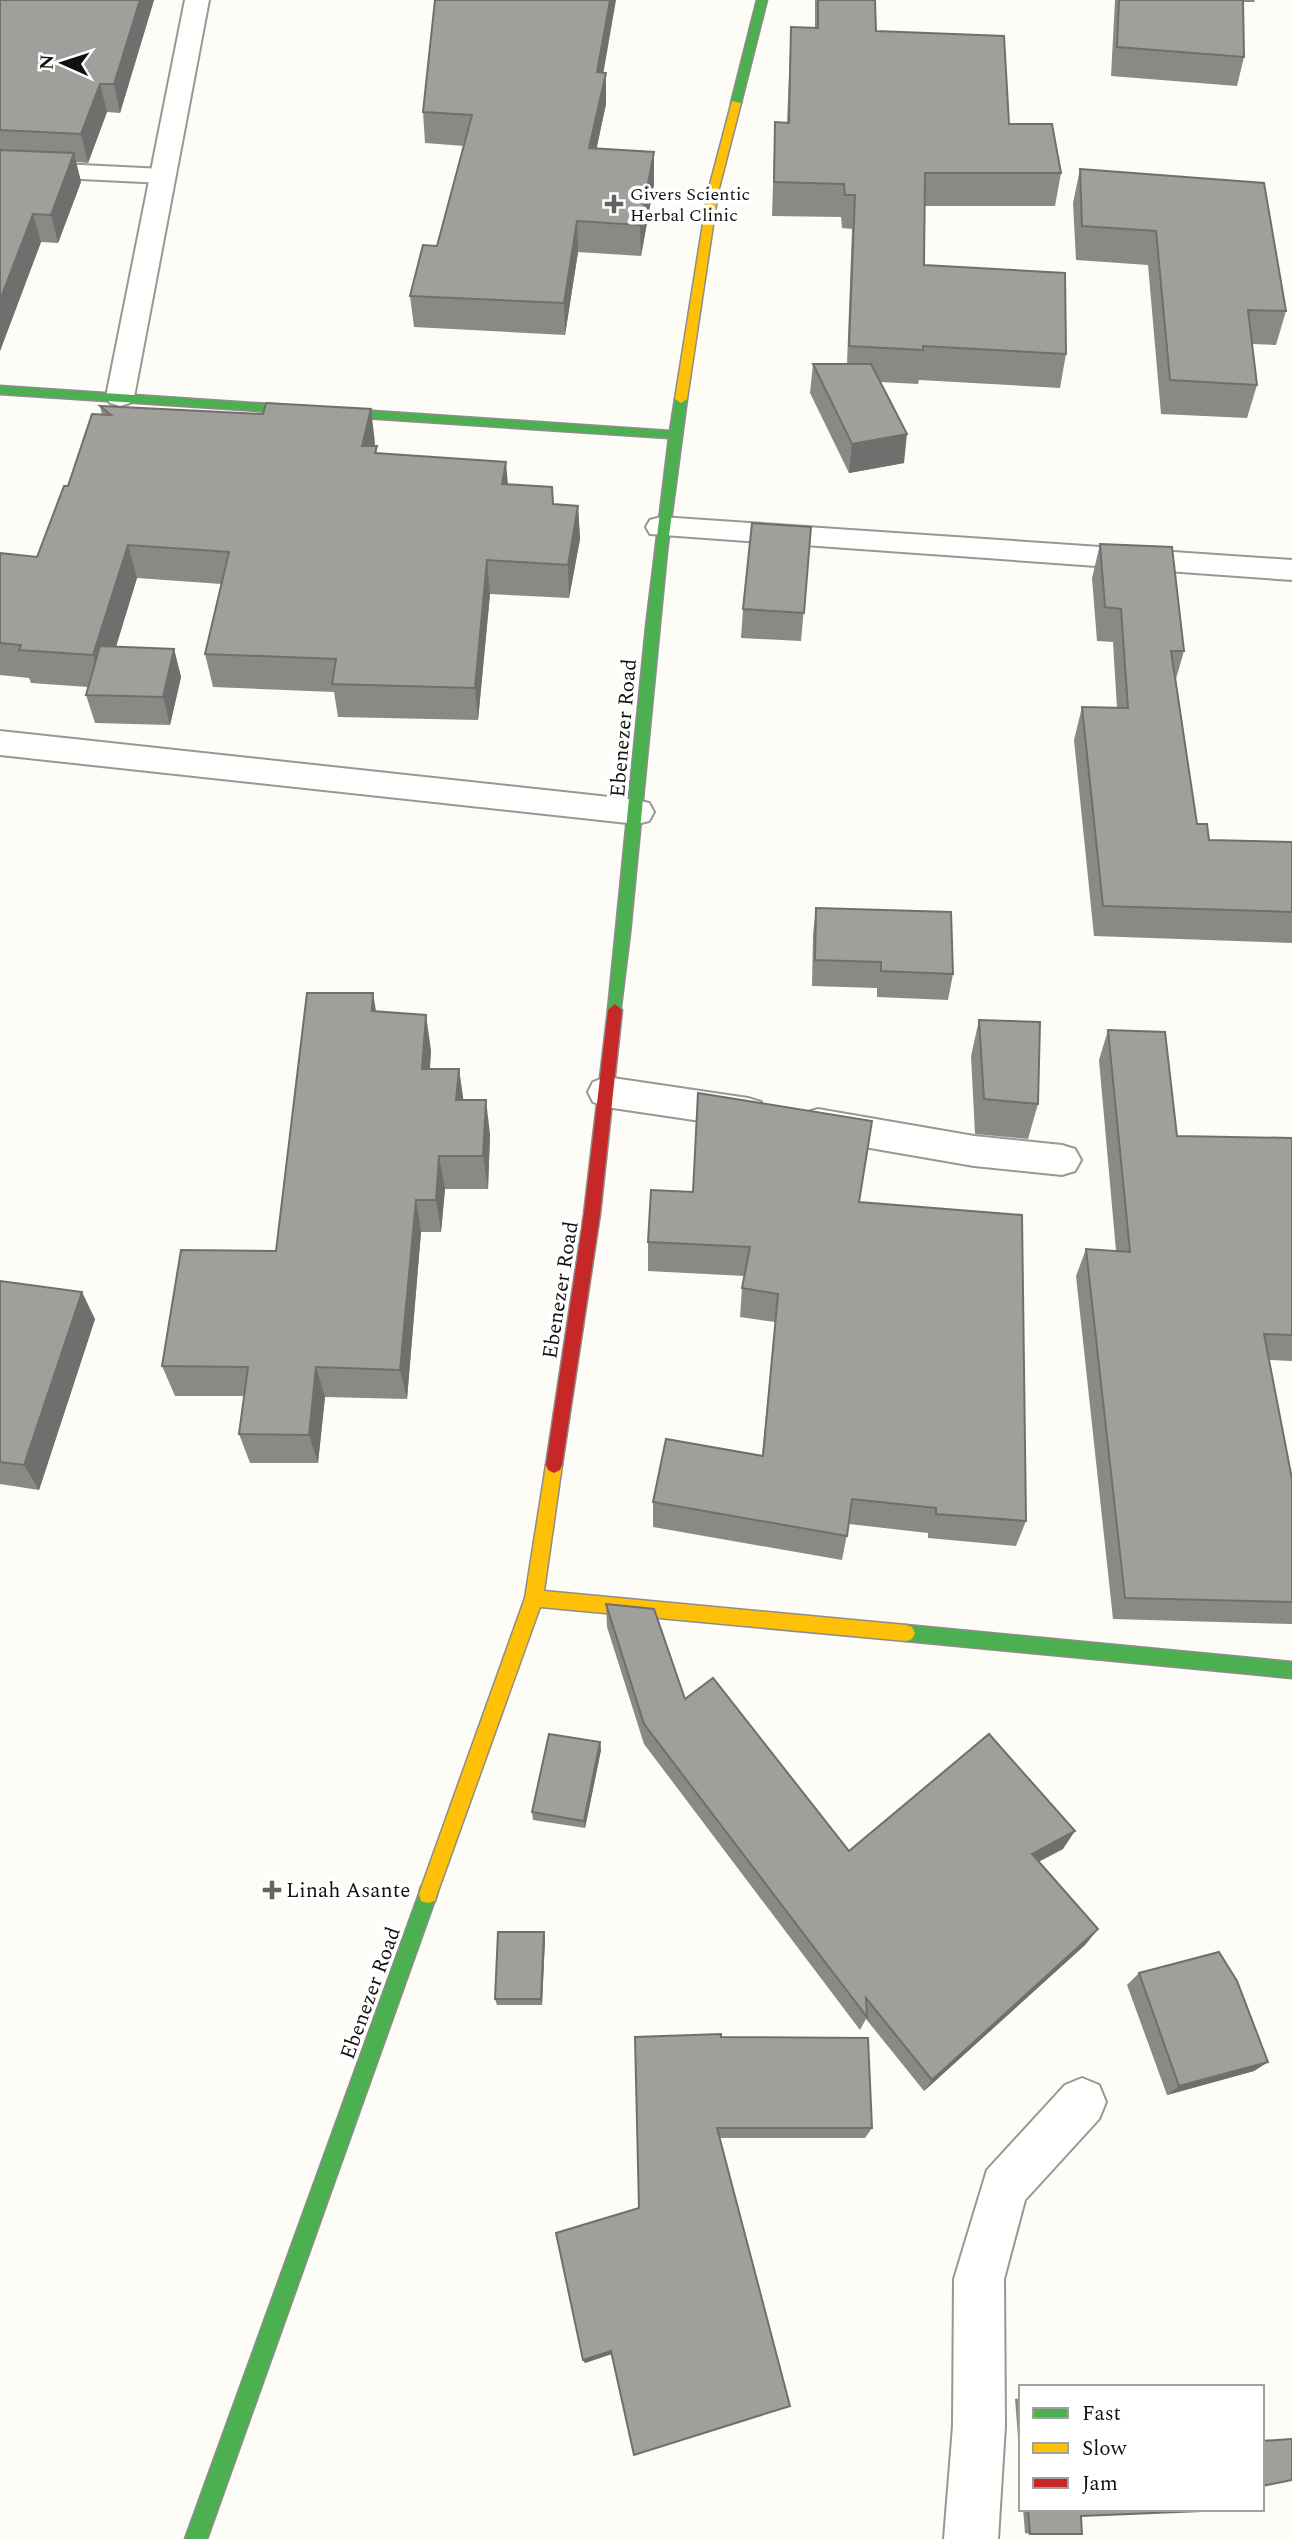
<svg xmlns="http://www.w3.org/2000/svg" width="1292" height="2539" viewBox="0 0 1292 2539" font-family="Spectral,serif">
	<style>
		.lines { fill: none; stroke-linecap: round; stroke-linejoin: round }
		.lane-casing { stroke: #979795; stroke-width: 4 }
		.street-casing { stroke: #979795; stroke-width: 4 }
		.fast-casing { stroke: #8e8d8b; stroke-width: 3 }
		.slow-casing { stroke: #8e8d8b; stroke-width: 3 }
		.jam-casing { stroke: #8e8d8b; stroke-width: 3 }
		.lane { fill: #fffffe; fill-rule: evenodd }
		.street { fill: #fffffe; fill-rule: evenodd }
		.fast { fill: #4caf50; fill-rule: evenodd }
		.slow { fill: #ffc107; fill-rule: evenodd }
		.jam { fill: #c62828; fill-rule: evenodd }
		.wall { fill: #8a8986 }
		.shaded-wall { fill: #716f6d }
		.building { fill: #a19f9c; stroke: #716f6d; stroke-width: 2 }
		.poi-dot { fill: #646362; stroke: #fff; stroke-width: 2.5 }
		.labels { text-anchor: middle; stroke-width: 7; stroke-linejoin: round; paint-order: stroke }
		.far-poi-label { font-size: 18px; fill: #111; stroke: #fff; text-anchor: start }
		.street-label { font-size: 21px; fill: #111; stroke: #fff }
		.poi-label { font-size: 21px; fill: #111; stroke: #fff; text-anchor: start }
	</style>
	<rect width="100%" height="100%" fill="#fdfcf7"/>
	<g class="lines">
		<defs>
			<path id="lane" d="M0,161L163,169L174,176L163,183L0,175Z"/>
			<g id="street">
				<path d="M185,0H209L134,397L130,403L120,406L110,403L106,397Z"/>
				<path d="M661,517L1292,560V580L650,534L646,527L650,520Z"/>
				<path d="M0,731L637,800L649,803L654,812L649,821L637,824L0,755Z"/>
				<path d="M606,1077L748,1098L761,1102L766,1113L761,1124L748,1128L606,1107L593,1102L588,1092L593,1082Z"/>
				<path d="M818,1109L974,1136L1062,1145L1075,1149L1081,1160L1075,1171L1062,1175L974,1166L818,1139L805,1135L800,1124L805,1113Z"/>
				<path d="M1082,2078L1099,2085L1106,2102L1099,2119L1025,2200L1004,2279L1005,2426L998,2539H944L953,2426L954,2279L987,2170L1065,2085Z"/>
			</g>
			<g id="fast">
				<path d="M757,0H767L741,103L736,106L731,103Z"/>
				<path d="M0,386L670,431L675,399L677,396H685L687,399L667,551L630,933L620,1014L615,1016L608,1010L646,627L669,438L0,394Z"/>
				<path d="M906,1625L1292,1662V1678L906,1641L900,1639L897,1633L900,1627Z"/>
				<path d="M428,1885L435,1887L437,1894L207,2539H185L419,1894L421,1887Z"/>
			</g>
			<g id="slow">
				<path d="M732,101L741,103L718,192L687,399L681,403L675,399L708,192Z"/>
				<path d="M554,1457L560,1460L562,1465L544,1591L906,1625L912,1627L915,1633L912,1639L906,1641L540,1607L437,1894L435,1901L428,1903L421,1901L419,1894L525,1598L546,1465L548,1460Z"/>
			</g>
			<path id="jam" d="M615,1004L622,1010L600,1214L562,1465L560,1470L554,1473L548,1470L546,1465L584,1214L608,1010Z"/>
		</defs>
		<use href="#lane" class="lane-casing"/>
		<use href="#street" class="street-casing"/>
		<use href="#fast" class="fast-casing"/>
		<use href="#slow" class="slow-casing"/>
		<use href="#jam" class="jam-casing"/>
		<use href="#lane" class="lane"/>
		<use href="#street" class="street"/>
		<use href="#fast" class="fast"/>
		<use href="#slow" class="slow"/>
		<use href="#jam" class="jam"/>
	</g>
	<g class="wall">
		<path d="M0,0H154L120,113L107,112L88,163L76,162L81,182L58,243L41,242L0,351Z"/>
		<path d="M815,0H875L876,31L1009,124L1061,173L1055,206H924V265L1066,354L1060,388L919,380L918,384L880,382L904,463L849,473L810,393L813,364H847L852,229L842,228L841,217L772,216L775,122L787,123L791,27L815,28Z"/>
		<path d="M1115,0H1255L1254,2H1243L1244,57L1237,86L1111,76Z"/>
		<path d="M603,73L606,104L596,149L654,152V184L641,256L578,252L565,335L414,327L410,296L437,246L464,146L425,143L423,112Z"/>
		<path d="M1080,169L1286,311L1276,345L1252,344L1257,385L1247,418L1161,414L1148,265L1076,260L1073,203Z"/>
		<path d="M100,406L375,443L374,446L378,454L508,485L553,504L578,506L580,539L569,598L490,594L478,720L338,717L334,692L213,687L205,654L221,584L137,578L116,647L174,649L181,677L170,725L95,723L86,695L88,687L31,683L29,678L0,675V553L37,557L68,486L102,415Z"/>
		<path d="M811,527L801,641L741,638L743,609Z"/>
		<path d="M1100,544L1184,651L1176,679L1197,824L1209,840L1292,842V943L1094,936L1074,740L1082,707L1117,708L1113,642L1097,641L1092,578Z"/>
		<path d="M816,908L953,974L948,1000L877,997V988L812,986L813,934Z"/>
		<path d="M376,1012L431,1050L430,1069H459L463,1100L490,1134L488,1189H445L441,1232H421L407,1399L325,1397L318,1463H250L239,1434L244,1396H175L162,1366L276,1251Z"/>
		<path d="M979,1020L1038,1104L1028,1139L975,1134L971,1056Z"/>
		<path d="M1108,1030L1177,1136L1292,1138V1361L1269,1360L1292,1479V1624L1113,1619L1076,1276L1086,1249L1116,1251L1099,1060Z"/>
		<path d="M859,1202L1026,1521L1016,1546L928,1538V1533L849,1524L842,1560L653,1527V1502L762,1456L775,1322L740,1317L742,1288L745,1276L648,1271V1242Z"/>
		<path d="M0,1281L95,1319L39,1490L0,1484Z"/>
		<path d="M606,1604L685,1699L849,1851L1063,1849L1038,1862L1098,1929L1085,1945L924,2091L866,2019L860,2030L644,1744L607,1627Z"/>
		<path d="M600,1742L601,1750L585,1828L533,1820L532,1812Z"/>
		<path d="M545,1938L542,2005H497L495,1999Z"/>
		<path d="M1139,1973L1268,2062L1254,2071L1167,2095L1127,1985Z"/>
		<path d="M721,2037L872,2128L865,2138H719L611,2354L585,2363L583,2360L639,2208Z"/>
		<path d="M1021,2398V2475L1015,2399Z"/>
		<path d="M1023,2509H1201L1081,2516L1030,2534L1025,2533Z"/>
	</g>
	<g class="shaded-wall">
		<path d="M140,0H154L120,113L114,84Z"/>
		<path d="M610,0H616L598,104L597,72Z"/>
		<path d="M606,73V104L590,180L589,148Z"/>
		<path d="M100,84L107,112L88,163L81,134Z"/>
		<path d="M654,152V184L641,256L640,225Z"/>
		<path d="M74,153L81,182L58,243L51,215Z"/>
		<path d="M33,214L41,242L0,351V300Z"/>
		<path d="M577,221L578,252L565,335L564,303Z"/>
		<path d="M371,409L375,443L367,480L362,446Z"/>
		<path d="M907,434L904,463L849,473L852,444Z"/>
		<path d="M506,462L509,496L502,484Z"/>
		<path d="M578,506L580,539L569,598L568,565Z"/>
		<path d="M128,545L137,578L103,688L93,655Z"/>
		<path d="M487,560L490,594L478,720L475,688Z"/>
		<path d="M174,649L181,677L170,725L163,697Z"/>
		<path d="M373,993L379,1029L372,1011Z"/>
		<path d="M426,1015L431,1050L427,1104L422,1069Z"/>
		<path d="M459,1069L464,1104L456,1100Z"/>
		<path d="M486,1100L490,1134L488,1189L483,1156Z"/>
		<path d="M439,1156L445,1189L441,1232L436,1200Z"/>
		<path d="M416,1200L421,1232L407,1399L400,1370Z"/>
		<path d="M82,1292L95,1319L39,1490L24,1465Z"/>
		<path d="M316,1367L325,1397L318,1463L309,1435Z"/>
		<path d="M600,1742L601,1750L585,1828L584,1821Z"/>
		<path d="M1075,1831L1063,1849L1021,1871L1032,1854Z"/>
		<path d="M1098,1929L1085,1945L924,2091L932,2080Z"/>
		<path d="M544,1932L545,1938L542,2005L541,1999Z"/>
		<path d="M1268,2062L1254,2071L1167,2095L1179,2086Z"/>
		<path d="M611,2351L612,2354L585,2363L583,2360Z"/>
	</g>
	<g class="building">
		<path d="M0,0H140L114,84H100L81,134L0,130Z"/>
		<path d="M435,0H610L597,72L606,73L589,148L654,152L640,225L577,221L564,303L410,296L423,245L437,246L472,115L423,112Z"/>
		<path d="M818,0H875L876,31L1004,36L1009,124H1052L1061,173H925L924,265L1065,273L1066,354L923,346V350L849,346L855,195H845L844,184L774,182L775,122L789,123L791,27L818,28Z"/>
		<path d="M1119,0H1243L1244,57L1117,47Z"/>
		<path d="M0,150L74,153L51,215L33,214L0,300Z"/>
		<path d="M1080,169L1264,183L1286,311L1248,310L1257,385L1170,380L1156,231L1082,226Z"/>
		<path d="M813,364H871L907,434L852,444Z"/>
		<path d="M266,403L371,409L362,446H377L375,453L506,462L502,484L552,487L553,504L578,506L568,565L487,560L475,688L332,684L336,659L205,654L229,552L128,545L93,655L19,650L21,645L0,643V553L37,557L64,486H68L92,414L111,415L100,406L263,414Z"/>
		<path d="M752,523L811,527L804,613L743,609Z"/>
		<path d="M1100,544L1172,547L1184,651H1171L1197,824H1207L1209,840L1292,842V912L1103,906L1082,707L1128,708L1121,609L1105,607Z"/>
		<path d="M100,646L174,649L163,697L86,695Z"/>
		<path d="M816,908L951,912L953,974L881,971V962L815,960Z"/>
		<path d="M307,993H373L372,1011L426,1015L422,1069H459L456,1100H486L483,1156H439L436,1200H416L400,1370L316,1367L309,1435L239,1434L248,1367L162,1366L181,1250L276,1251Z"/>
		<path d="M979,1020L1040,1022L1038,1104L984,1099Z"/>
		<path d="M1108,1030L1165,1032L1177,1136L1292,1138V1335L1264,1334L1292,1479V1602L1125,1598L1086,1249L1130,1252Z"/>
		<path d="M698,1093L872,1121L859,1202L1022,1215L1026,1521L936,1514V1508L852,1499L847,1536L653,1502L666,1439L763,1456L778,1294L742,1288L750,1247L648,1242L651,1190L693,1192Z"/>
		<path d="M0,1281L82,1292L24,1465L0,1462Z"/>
		<path d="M606,1604L654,1609L685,1699L713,1678L849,1851L989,1734L1075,1831L1032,1854L1098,1929L932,2080L866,1998L867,2017L644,1724Z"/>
		<path d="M549,1734L600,1742L584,1821L532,1812Z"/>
		<path d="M498,1932H544L541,1999H495Z"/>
		<path d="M1219,1952L1237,1981L1268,2062L1179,2086L1139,1973Z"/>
		<path d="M721,2034V2037L868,2038L872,2128H717L790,2406L634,2455L611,2351L583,2360L556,2233L639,2208L635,2037Z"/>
		<path d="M1292,2439V2480L1262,2486V2441Z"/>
		<path d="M1028,2509H1201V2511L1081,2516L1082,2534H1030Z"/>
	</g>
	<g class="poi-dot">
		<path d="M610.5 193.5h7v7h7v7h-7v7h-7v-7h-7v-7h7z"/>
		<path d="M268.5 1879.5h7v7h7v7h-7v7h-7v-7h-7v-7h7z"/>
	</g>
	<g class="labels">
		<g class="far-poi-label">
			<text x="630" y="200">Givers Scientic<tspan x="630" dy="21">Herbal Clinic</tspan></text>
		</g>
		<g class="street-label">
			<text transform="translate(623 728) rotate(-85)" y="7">Ebenezer Road</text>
			<text transform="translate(560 1290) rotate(-81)" y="7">Ebenezer Road</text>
			<text transform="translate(370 1993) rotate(-70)" y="7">Ebenezer Road</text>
		</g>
		<g class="poi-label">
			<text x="286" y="1897">Linah Asante</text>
		</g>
	</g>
	<rect x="1019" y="2385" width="245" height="126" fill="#ffffff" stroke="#a0a0a0" stroke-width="2"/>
	<rect x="1033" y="2408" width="35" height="10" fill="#4caf50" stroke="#a0a0a0" stroke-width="2"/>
	<text x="1082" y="2420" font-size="21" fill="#111111">Fast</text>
	<rect x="1033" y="2443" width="35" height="10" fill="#ffc107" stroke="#a0a0a0" stroke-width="2"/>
	<text x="1082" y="2455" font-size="21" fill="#111111">Slow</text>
	<rect x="1033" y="2478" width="35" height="10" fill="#c62828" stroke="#a0a0a0" stroke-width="2"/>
	<text x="1082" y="2490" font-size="21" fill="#111111">Jam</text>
	<g transform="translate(63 63) rotate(273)" stroke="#ffffff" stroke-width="5" paint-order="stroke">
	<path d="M0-5L12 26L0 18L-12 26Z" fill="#111111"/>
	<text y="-10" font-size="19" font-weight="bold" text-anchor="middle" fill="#111111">N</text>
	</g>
</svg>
